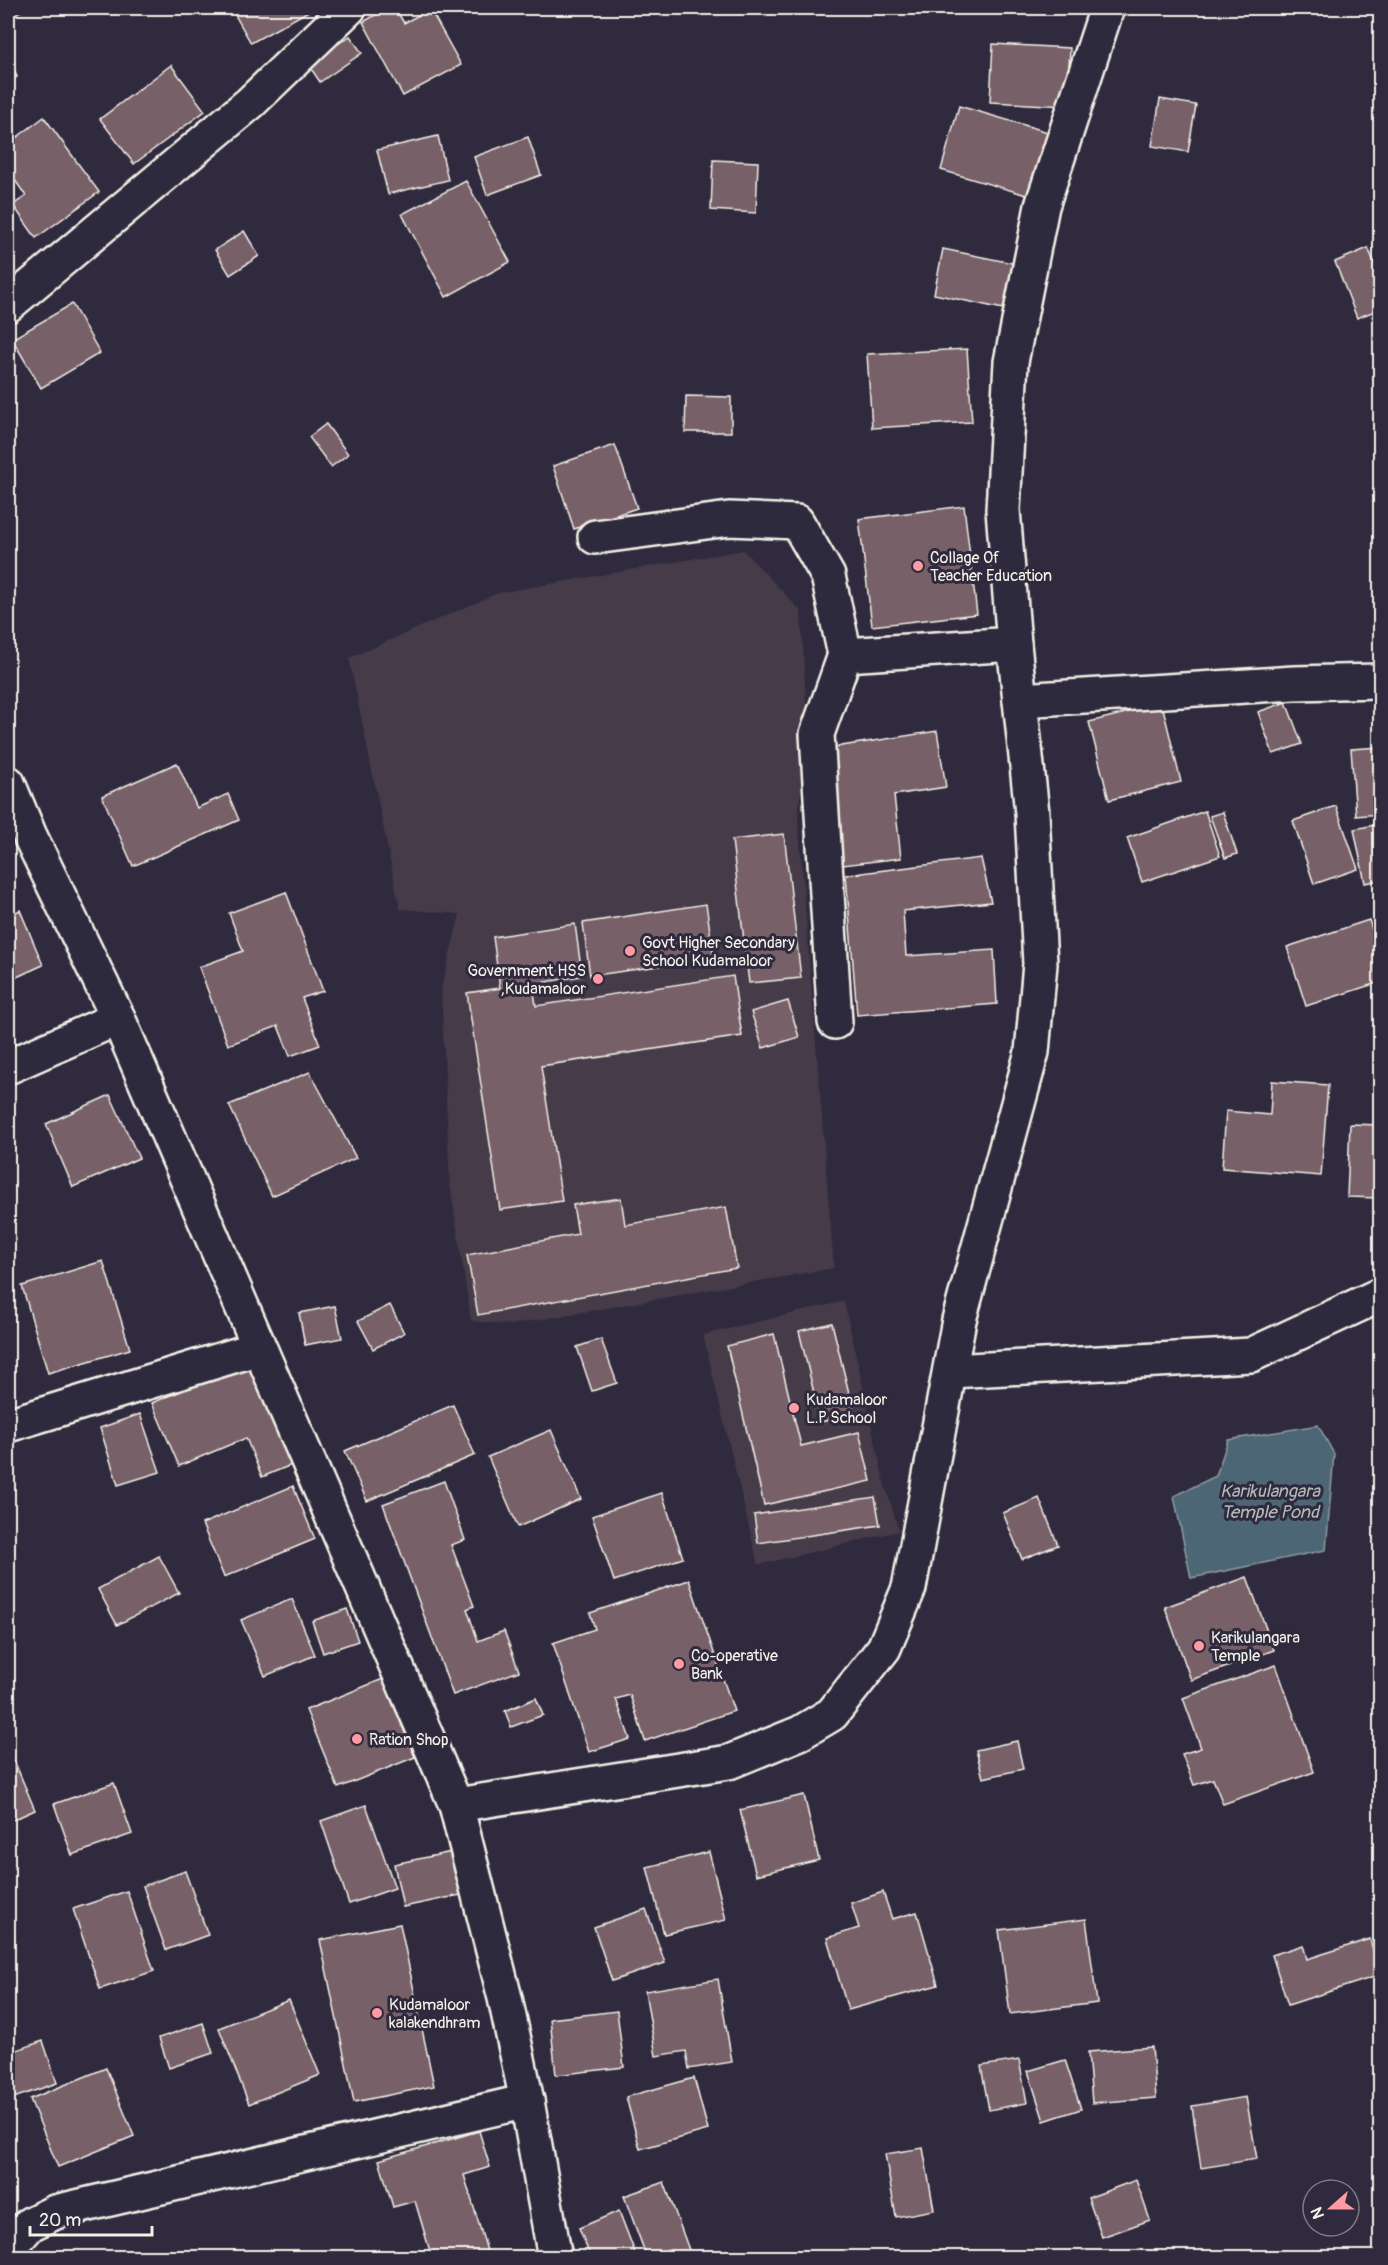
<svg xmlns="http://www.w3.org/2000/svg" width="1388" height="2265" viewBox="0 0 1388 2265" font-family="Pangolin,sans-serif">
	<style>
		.built { fill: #453a4a }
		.water { fill: #4d6675; stroke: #909ea3; stroke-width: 1.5 }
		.building { fill: #786069; stroke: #f4f1e8; stroke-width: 1.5 }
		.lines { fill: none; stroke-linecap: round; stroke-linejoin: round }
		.street-casing { stroke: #f4f1e8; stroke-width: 38 }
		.secondary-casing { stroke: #f4f1e8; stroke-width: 38 }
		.street { stroke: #2f2a3d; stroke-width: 33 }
		.secondary { stroke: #2f2a3d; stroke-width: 33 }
		.poi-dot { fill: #ff9aa2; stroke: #2f2a3d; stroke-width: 2 }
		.labels { text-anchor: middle; stroke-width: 6; stroke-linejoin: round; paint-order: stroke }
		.poi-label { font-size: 16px; fill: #f4f1e8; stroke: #2f2a3d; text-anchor: start }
		.water-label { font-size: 18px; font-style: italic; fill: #b1b9ba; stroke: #2f2a3d }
	</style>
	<rect width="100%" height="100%" fill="#2f2a3d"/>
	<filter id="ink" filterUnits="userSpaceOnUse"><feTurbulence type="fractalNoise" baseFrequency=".0167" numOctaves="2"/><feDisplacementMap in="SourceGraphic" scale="12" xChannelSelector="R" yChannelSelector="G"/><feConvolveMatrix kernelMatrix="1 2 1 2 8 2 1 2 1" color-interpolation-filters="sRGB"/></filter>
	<g filter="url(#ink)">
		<g class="built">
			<path d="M743,550L801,611L807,720L798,818L834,1268L510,1325L471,1321L450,1184L441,989L460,914L400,909L349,658L498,593Z"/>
			<path d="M844,1301L884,1482L899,1531L758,1565L703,1335Z"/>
		</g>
		<path class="water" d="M1318,1425L1334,1454L1326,1550L1191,1578L1174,1496L1216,1476L1228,1440Z"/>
		<g class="building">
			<path d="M8,8H29L8,16Z"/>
			<path d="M231,8H314L251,43Z"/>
			<path d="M388,8H395L404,23L430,9L461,65L403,96L363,22Z"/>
			<path d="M350,36L362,53L320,82L308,64Z"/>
			<path d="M993,44L1070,48L1067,106L990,102Z"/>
			<path d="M8,54L17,77L8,82Z"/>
			<path d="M171,65L205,111L134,164L100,119Z"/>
			<path d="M1160,99L1196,105L1188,152L1152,146Z"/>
			<path d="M959,106L1048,132L1030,196L941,170Z"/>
			<path d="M44,117L99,192L36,238L13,205L26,196L8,170V144Z"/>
			<path d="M438,136L448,180L388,194L377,150Z"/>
			<path d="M528,137L541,175L487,195L474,157Z"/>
			<path d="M713,160L758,162L756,213L711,210Z"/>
			<path d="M466,181L510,262L446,297L402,214Z"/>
			<path d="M244,231L259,256L230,275L215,250Z"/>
			<path d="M1368,248L1379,273H1380V309L1357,318L1335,262Z"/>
			<path d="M943,249L1017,264L1008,310L934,294Z"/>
			<path d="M72,304L100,353L41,388L12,339Z"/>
			<path d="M967,349L972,422L872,428L867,354Z"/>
			<path d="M686,396L731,397V432H685Z"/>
			<path d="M326,424L348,454L331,467L309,437Z"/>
			<path d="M615,445L637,508L574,529L553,466Z"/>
			<path d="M964,506L977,614L872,626L859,519Z"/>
			<path d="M1286,702L1302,744L1273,754L1258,712Z"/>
			<path d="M1162,704L1181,782L1109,800L1089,722Z"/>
			<path d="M937,731L946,787L894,795L901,858L843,865L829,748Z"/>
			<path d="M1380,747V814L1356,816L1351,749Z"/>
			<path d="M177,763L197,808L228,794L239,820L133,866L102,796Z"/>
			<path d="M1336,806L1358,869L1314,884L1293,821Z"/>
			<path d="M1205,811L1220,856L1142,882L1127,838Z"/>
			<path d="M1223,812L1237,854L1225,858L1210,816Z"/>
			<path d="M1380,824V880L1365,883L1354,829Z"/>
			<path d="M784,834L801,978L749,983L732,840Z"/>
			<path d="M981,858L991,902L903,911L906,956L994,950L997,1004L857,1015L846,875Z"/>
			<path d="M286,892L323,991L302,998L320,1045L290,1056L278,1026L228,1045L199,967L243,951L229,913Z"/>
			<path d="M706,904L714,958L590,976L583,923Z"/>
			<path d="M20,910L43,965L8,981V916Z"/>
			<path d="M1369,920L1380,953V982L1306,1006L1287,947Z"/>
			<path d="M575,924L582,976L533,984L536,1006L733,976L742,1036L541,1066L562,1201L500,1210L467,993L500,988L493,937Z"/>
			<path d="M788,1001L799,1037L763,1048L751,1012Z"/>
			<path d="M310,1072L356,1158L272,1196L229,1105Z"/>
			<path d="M1272,1081L1328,1085L1321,1176L1222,1168L1226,1111L1270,1115Z"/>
			<path d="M110,1095L139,1158L73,1187L46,1124Z"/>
			<path d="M1350,1124L1380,1125V1198L1347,1197Z"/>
			<path d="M621,1198L625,1225L726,1207L737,1268L478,1315L467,1255L578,1234L573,1205Z"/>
			<path d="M103,1261L130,1349L48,1373L22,1286Z"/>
			<path d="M390,1305L404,1333L373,1349L358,1321Z"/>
			<path d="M335,1306L342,1338L305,1345L299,1313Z"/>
			<path d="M832,1323L854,1414L821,1422L799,1331Z"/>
			<path d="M774,1334L801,1446L859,1432L871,1481L764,1505L727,1346Z"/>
			<path d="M601,1339L617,1383L592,1391L577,1347Z"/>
			<path d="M254,1361L296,1463L262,1477L246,1438L179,1466L152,1403Z"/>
			<path d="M453,1405L475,1455L367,1501L345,1451Z"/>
			<path d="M140,1414L160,1472L118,1485L100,1428Z"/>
			<path d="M551,1430L581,1499L518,1527L488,1457Z"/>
			<path d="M444,1481L465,1540L451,1545L474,1606L467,1609L478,1641L504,1631L519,1671L453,1695L383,1504Z"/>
			<path d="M293,1486L315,1539L224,1577L202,1524Z"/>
			<path d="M662,1493L683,1558L614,1581L592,1516Z"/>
			<path d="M875,1497L880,1525L758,1543L754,1515Z"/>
			<path d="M1039,1498L1058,1545L1022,1559L1003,1513Z"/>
			<path d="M159,1556L179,1593L117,1625L98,1589Z"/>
			<path d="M1247,1577L1274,1650L1191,1680L1165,1607Z"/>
			<path d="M689,1580L734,1711L645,1741L630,1695L616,1699L630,1739L589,1752L553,1643L595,1629L590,1613Z"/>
			<path d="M292,1599L315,1655L265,1676L241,1620Z"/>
			<path d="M347,1609L358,1641L323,1653L312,1621Z"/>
			<path d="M1276,1665L1314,1772L1223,1804L1213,1779L1194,1785L1182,1754L1201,1748L1183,1698Z"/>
			<path d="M383,1679L415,1757L338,1788L306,1710Z"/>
			<path d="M536,1698L543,1715L511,1727L505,1711Z"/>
			<path d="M1017,1741L1023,1769L983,1778L976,1750Z"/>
			<path d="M13,1758L35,1810L8,1822V1760Z"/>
			<path d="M114,1783L132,1834L72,1855L54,1804Z"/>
			<path d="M804,1795L819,1860L756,1875L740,1810Z"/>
			<path d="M366,1805L395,1888L349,1904L321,1821Z"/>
			<path d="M452,1852L461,1895L403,1907L394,1864Z"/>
			<path d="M709,1852L726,1920L664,1934L647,1867Z"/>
			<path d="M185,1871L208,1935L166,1950L143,1886Z"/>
			<path d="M127,1891L154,1971L100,1989L73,1909Z"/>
			<path d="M883,1892L892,1919L917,1912L938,1985L848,2010L827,1938L859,1928L851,1903Z"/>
			<path d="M646,1909L665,1963L612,1981L594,1927Z"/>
			<path d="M1086,1919L1097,2003L1010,2014L999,1930Z"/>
			<path d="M400,1924L434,2086L354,2102L320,1940Z"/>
			<path d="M1370,1939L1380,1975L1288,2005L1272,1955L1303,1945L1307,1959Z"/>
			<path d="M718,1979L732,2062L689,2069L686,2051L656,2056L645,1991Z"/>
			<path d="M289,2000L320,2075L249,2104L219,2028Z"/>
			<path d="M617,2011L624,2067L556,2075L550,2019Z"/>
			<path d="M203,2023L213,2053L169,2068L159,2038Z"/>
			<path d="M43,2041L57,2083L8,2100V2053Z"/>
			<path d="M1152,2047L1156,2098L1092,2103L1088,2052Z"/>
			<path d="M1019,2060L1027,2103L989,2110L981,2066Z"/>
			<path d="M1065,2060L1081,2109L1044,2121L1028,2071Z"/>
			<path d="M106,2068L134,2136L58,2167L30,2099Z"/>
			<path d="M694,2078L708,2130L640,2149L626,2097Z"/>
			<path d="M1246,2097L1257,2159L1201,2168L1192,2106Z"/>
			<path d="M479,2131L490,2167L464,2175L488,2254L475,2258H432L415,2201L393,2207L379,2160Z"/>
			<path d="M923,2148L934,2210L896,2217L885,2154Z"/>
			<path d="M1136,2180L1150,2220L1102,2237L1088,2198Z"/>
			<path d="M664,2182L692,2258H647L624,2196Z"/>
			<path d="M619,2211L637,2258H591L579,2228Z"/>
			<path d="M143,2251L146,2258H127Z"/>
		</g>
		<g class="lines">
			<defs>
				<g id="street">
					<path d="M8,305L250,103L349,8"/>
					<path d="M595,537L729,519L797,522L828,576L845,655"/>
					<path d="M1020,700L1294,683L1380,681"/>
					<path d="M835,1022L817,734L845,655L1014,644"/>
					<path d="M8,1067L118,1018"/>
					<path d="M950,1371L1251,1355L1380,1295"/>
					<path d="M8,1425L259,1348"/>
					<path d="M456,1805L729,1762L800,1733L832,1714L884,1648L909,1588L959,1320L1032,1052L1040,964L1032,813L1014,644L1003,510L1011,362L1042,206L1107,8"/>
					<path d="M8,2249L30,2224L55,2212L527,2101"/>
				</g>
				<path id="secondary" d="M8,783L30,836L118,1018L456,1805L505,1998L527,2101L555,2258"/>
			</defs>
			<use href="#street" class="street-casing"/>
			<use href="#secondary" class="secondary-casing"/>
			<use href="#street" class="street"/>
			<use href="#secondary" class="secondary"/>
		</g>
	</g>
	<g class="poi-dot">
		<circle cx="918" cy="566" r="6"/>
		<circle cx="630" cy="951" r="6"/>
		<circle cx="598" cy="979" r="6"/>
		<circle cx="794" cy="1408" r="6"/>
		<circle cx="1199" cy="1646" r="6"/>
		<circle cx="679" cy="1664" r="6"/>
		<circle cx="357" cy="1739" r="6"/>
		<circle cx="377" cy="2013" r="6"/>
	</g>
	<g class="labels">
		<g class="poi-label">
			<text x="930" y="563">Collage Of<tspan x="930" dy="18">Teacher Education</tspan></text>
			<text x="642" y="948">Govt Higher Secondary<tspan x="642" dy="18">School Kudamaloor</tspan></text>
			<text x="586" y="976" text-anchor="end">Government HSS<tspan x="586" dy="18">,Kudamaloor</tspan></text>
			<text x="806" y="1405">Kudamaloor<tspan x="806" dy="18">L.P School</tspan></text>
			<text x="1211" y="1643">Karikulangara<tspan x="1211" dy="18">Temple</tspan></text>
			<text x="691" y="1661">Co-operative<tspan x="691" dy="18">Bank</tspan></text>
			<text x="369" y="1745">Ration Shop</text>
			<text x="389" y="2010">Kudamaloor<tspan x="389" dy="18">kalakendhram</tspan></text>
		</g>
		<g class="water-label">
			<text x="1270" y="1497">Karikulangara<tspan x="1270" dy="21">Temple Pond</tspan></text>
		</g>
	</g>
	<rect width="1388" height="2265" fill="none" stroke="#2f2a3d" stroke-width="30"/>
	<rect x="15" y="15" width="1358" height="2235" fill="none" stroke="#f4f1e8" stroke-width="2" filter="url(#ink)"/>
	<g transform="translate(1331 2208) rotate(249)"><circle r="28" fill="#2f2a3d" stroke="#7e7a81" stroke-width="1.5"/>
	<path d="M0-4.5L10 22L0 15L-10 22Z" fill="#ff9aa2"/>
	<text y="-9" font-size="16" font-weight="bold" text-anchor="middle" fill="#f4f1e8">N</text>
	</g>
	<path d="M30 2226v9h122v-9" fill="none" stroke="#f4f1e8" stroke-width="3"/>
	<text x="39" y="2226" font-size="18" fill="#f4f1e8" stroke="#2f2a3d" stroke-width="4.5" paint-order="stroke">20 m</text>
</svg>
